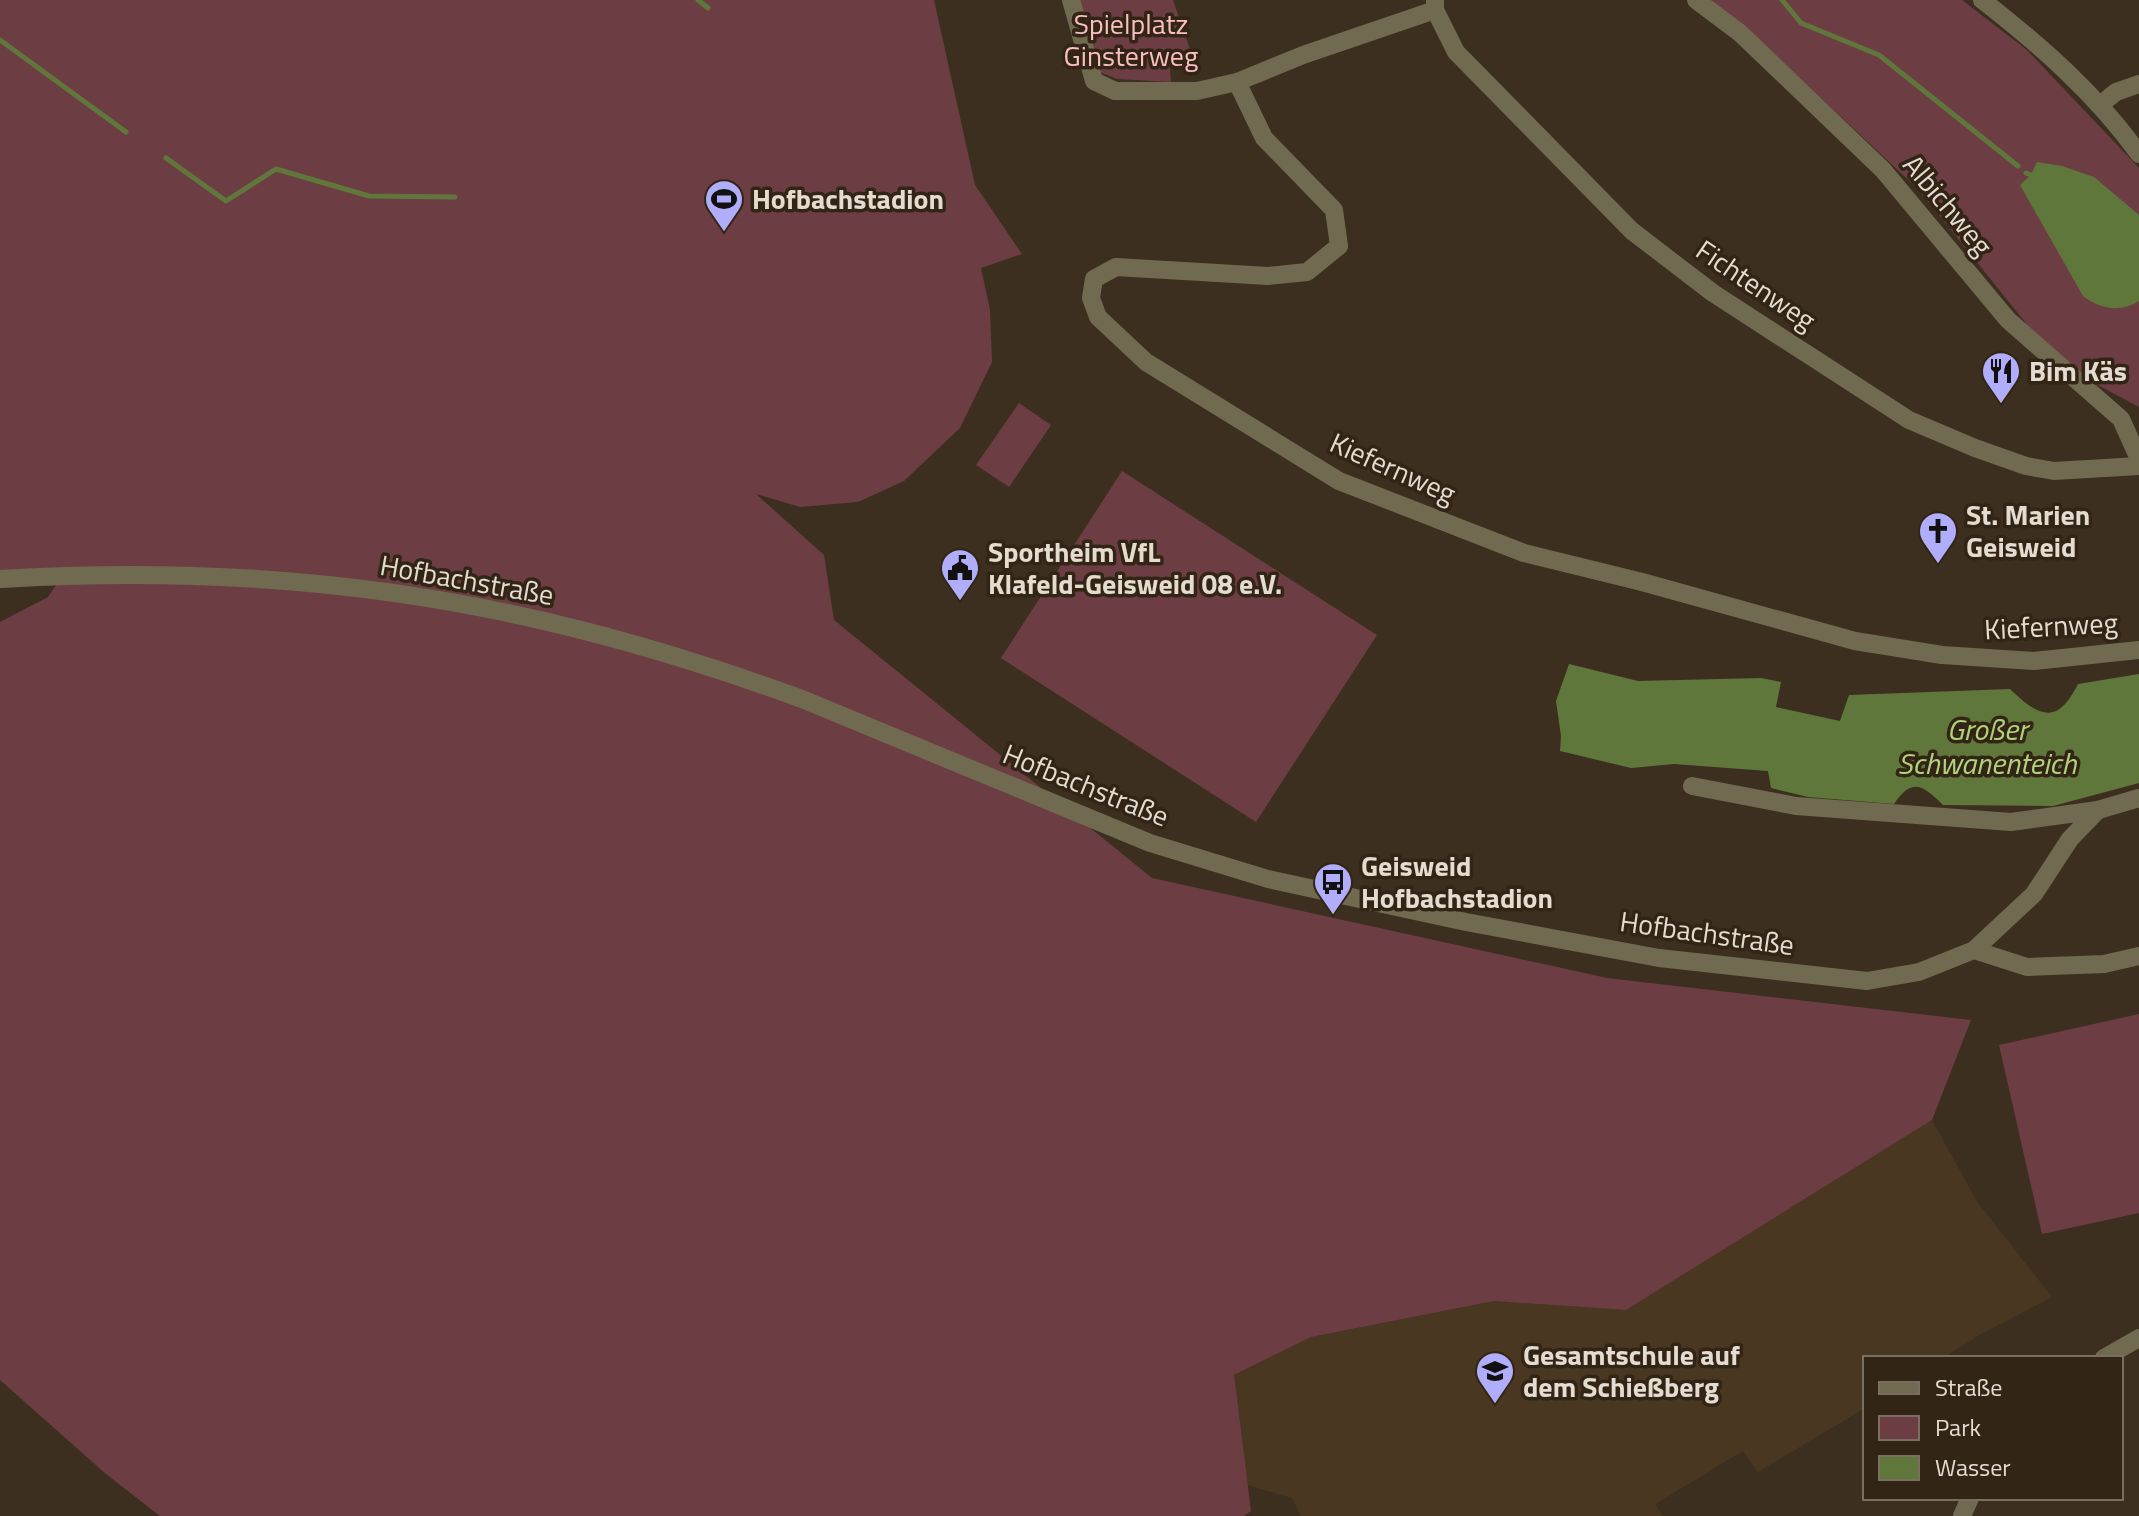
<svg xmlns="http://www.w3.org/2000/svg" width="2139" height="1516" viewBox="0 0 2139 1516" font-family="'Titillium Web',sans-serif">
	<style>
		.built { fill: #4a3722 }
		.green { fill: #6d3d44 }
		.water { fill: #60773c }
		.lines { fill: none; stroke-linecap: round; stroke-linejoin: round }
		.stream { stroke: #60773c; stroke-width: 5 }
		.minor { stroke: #706b50; stroke-width: 18 }
		.labels { text-anchor: middle; stroke-width: 7; stroke-linejoin: round; paint-order: stroke }
		.park-label { font-size: 28px; fill: #fcbec5; stroke: #332516 }
		.poi-label { font-size: 28px; font-weight: bold; fill: #e4dbd1; stroke: #332516; text-anchor: start }
		.street-label { font-size: 28px; fill: #e4dbd1; stroke: #332516 }
		.water-label { font-size: 30px; font-style: italic; fill: #afd27b; stroke: #332516 }
	</style>
	<rect width="100%" height="100%" fill="#3d2f20"/>
	<path class="built" d="M1932,1120L1978,1203L2052,1297L1981,1334L1943,1358H1865V1408L1758,1472L1743,1451L1655,1504L1663,1516H1301L1292,1498L1247,1485L1233,1376L1311,1337L1494,1301L1626,1310Z"/>
	<g class="green">
		<path d="M0,0H934L975,185L1022,254L981,268L990,310L992,362L960,428L904,481L858,502L800,507L756,494L824,555L834,620L1152,878L1607,978L1971,1020L1932,1120L1626,1310L1494,1301L1311,1337L1234,1375L1251,1511L1244,1516H160L106,1474L0,1380V622L48,597L56,585L0,588Z"/>
		<path d="M1079,0H1173L1192,55L1169,56L1171,82L1117,79L1097,71Z"/>
		<path d="M1711,0H1962L2027,50L2139,168V407L2092,382L2037,337L1918,189L1807,85Z"/>
		<path d="M1019,403L1051,425L1009,487L976,465Z"/>
		<path d="M1122,471L1377,635L1256,822L1001,658Z"/>
		<path d="M2139,1014V1213L2042,1234L1999,1045Z"/>
	</g>
	<g class="water">
		<path d="M2037,162L2062,166L2094,177L2139,215V301C2119,313 2101,309 2083,296L2020,185L2031,175Z"/>
		<path d="M1569,664L1638,681L1761,678L1781,682L1776,707L1840,721L1849,695L2010,689C2039,717 2057,726 2078,684L2139,674V783L2053,806L1943,805C1923,785 1912,777 1894,804L1808,797L1771,788L1768,771L1674,764L1631,768L1560,751L1561,736L1556,701Z"/>
	</g>
	<g class="lines">
		<g class="stream">
			<path d="M698,0L708,8"/>
			<path d="M1782,0L1801,23L1879,55L2018,166"/>
			<path d="M0,40L126,132"/>
			<path d="M166,158L226,201L276,169L369,196L455,197"/>
			<path d="M2026,173L2031,175"/>
		</g>
		<g class="minor">
			<path d="M1071,0L1094,81L1115,91H1197L1237,82L1303,55L1435,10"/>
			<path d="M1435,0V10L1456,52L1632,231L1713,293L1909,420L1975,448L2026,466L2054,471L2139,466"/>
			<path d="M1696,0L1740,33L1883,170L2008,320L2121,419L2139,459"/>
			<path d="M1982,0C2040,45 2096,94 2139,154"/>
			<path d="M1237,82L1264,138L1334,210L1339,246L1307,272L1268,276L1116,267L1094,279L1091,298L1098,317L1146,362L1339,481L1524,553L1642,582L1855,641L1942,655L2034,661L2139,650"/>
			<path d="M2100,105L2116,92L2139,84"/>
			<path d="M0,579C193,567 389,581 577,629C653,648 728,672 802,699L1150,843L1268,879L1466,922L1659,958L1867,981L1919,972L1974,950L2034,894L2070,839L2098,810"/>
			<path d="M1692,786L1796,806L2011,822L2098,810L2139,798"/>
			<path d="M1974,950L2027,967L2104,964L2139,956"/>
			<path d="M2104,1358L2139,1338"/>
			<path d="M1962,1516L1970,1498"/>
		</g>
	</g>
	<defs>
		<symbol id="stadium-pin" viewBox="-11 -11 22 30"><path d="M0 17L-7.5 6A9.5 9.5 0 1 1 7.5 6Z" fill="#b0adfa" stroke="#332516"/><path d="M0-5a6.5 5 0 1 0 0 10a6.5 5 0 1 0 0-10ZM-3.5-1.8h7v3.6h-7Z" fill="#111"/></symbol>
		<symbol id="restaurant-pin" viewBox="-11 -11 22 30"><path d="M0 17L-7.5 6A9.5 9.5 0 1 1 7.5 6Z" fill="#b0adfa" stroke="#332516"/><path d="M-5-6h1v4h1v-4h1v4h1v-4h1v5L-1.5 .5V6h-2V.5L-5-1ZM5-6V6H3V1.5H1.5Q1.5-4 5-6Z" fill="#111"/></symbol>
		<symbol id="church-pin" viewBox="-11 -11 22 30"><path d="M0 17L-7.5 6A9.5 9.5 0 1 1 7.5 6Z" fill="#b0adfa" stroke="#332516"/><path d="M-1.2-6h2.4v3.5h3.3v2.4h-3.3V6h-2.4V-.1h-3.3v-2.4h3.3Z" fill="#111"/></symbol>
		<symbol id="civic-pin" viewBox="-11 -11 22 30"><path d="M0 17L-7.5 6A9.5 9.5 0 1 1 7.5 6Z" fill="#b0adfa" stroke="#332516"/><path d="M-.6-6.5H3V-4.5H.6V-3L4-1V1h2V6H-6V1h2V-1L-.6-3ZM-1.2 2.5V6h2.4V2.5Z" fill="#111"/></symbol>
		<symbol id="bus-pin" viewBox="-11 -11 22 30"><path d="M0 17L-7.5 6A9.5 9.5 0 1 1 7.5 6Z" fill="#b0adfa" stroke="#332516"/><path d="M-5-6H5V4H4V6H2V4H-2V6H-4V4H-5ZM-3.5-4V0h7V-4ZM-3.5 1.2v1.5H-2V1.2ZM2 1.2v1.5H3.5V1.2Z" fill="#111"/></symbol>
		<symbol id="school-pin" viewBox="-11 -11 22 30"><path d="M0 17L-7.5 6A9.5 9.5 0 1 1 7.5 6Z" fill="#b0adfa" stroke="#332516"/><path d="M0-5L7-2L0 1L-7-2ZM-4 1L0 2.5L4 1V4Q0 6-4 4Z" fill="#111"/></symbol>
	</defs>
	<g fill-rule="evenodd">
		<use href="#stadium-pin" x="702" y="177" width="44" height="60"/>
		<use href="#restaurant-pin" x="1979" y="349" width="44" height="60"/>
		<use href="#church-pin" x="1916" y="509" width="44" height="60"/>
		<use href="#civic-pin" x="938" y="546" width="44" height="60"/>
		<use href="#bus-pin" x="1311" y="860" width="44" height="60"/>
		<use href="#school-pin" x="1473" y="1349" width="44" height="60"/>
	</g>
	<g class="labels">
		<g class="park-label">
			<text x="1131" y="34">Spielplatz<tspan x="1131" dy="32">Ginsterweg</tspan></text>
		</g>
		<g class="poi-label">
			<text x="752" y="209">Hofbachstadion</text>
			<text x="2029" y="381">Bim Käs</text>
			<text x="1966" y="525">St. Marien<tspan x="1966" dy="32">Geisweid</tspan></text>
			<text x="988" y="562">Sportheim VfL<tspan x="988" dy="32">Klafeld-Geisweid 08 e.V.</tspan></text>
			<text x="1361" y="876">Geisweid<tspan x="1361" dy="32">Hofbachstadion</tspan></text>
			<text x="1523" y="1365">Gesamtschule auf<tspan x="1523" dy="32">dem Schießberg</tspan></text>
		</g>
		<g class="street-label">
			<text transform="translate(1948 205) rotate(50)" y="10">Albichweg</text>
			<text transform="translate(1756 285) rotate(34)" y="10">Fichtenweg</text>
			<text transform="translate(1393 468) rotate(24)" y="10">Kiefernweg</text>
			<text transform="translate(467 580) rotate(10)" y="10">Hofbachstraße</text>
			<text transform="translate(2051 626) rotate(-3)" y="10">Kiefernweg</text>
			<text transform="translate(1086 785) rotate(22)" y="10">Hofbachstraße</text>
			<text transform="translate(1707 933) rotate(8)" y="10">Hofbachstraße</text>
		</g>
		<g class="water-label">
			<text x="1987" y="740">Großer<tspan x="1987" dy="34">Schwanenteich</tspan></text>
		</g>
	</g>
	<rect x="1863" y="1356" width="260" height="144" fill="#332516" stroke="#7a6e61" stroke-width="2"/>
	<rect x="1879" y="1382" width="40" height="12" fill="#706b50" stroke="#7a6e61" stroke-width="2"/>
	<text x="1935" y="1396" font-size="24" fill="#e4dbd1">Straße</text>
	<rect x="1879" y="1416" width="40" height="24" fill="#6d3d44" stroke="#7a6e61" stroke-width="2"/>
	<text x="1935" y="1436" font-size="24" fill="#e4dbd1">Park</text>
	<rect x="1879" y="1456" width="40" height="24" fill="#60773c" stroke="#7a6e61" stroke-width="2"/>
	<text x="1935" y="1476" font-size="24" fill="#e4dbd1">Wasser</text>
</svg>
